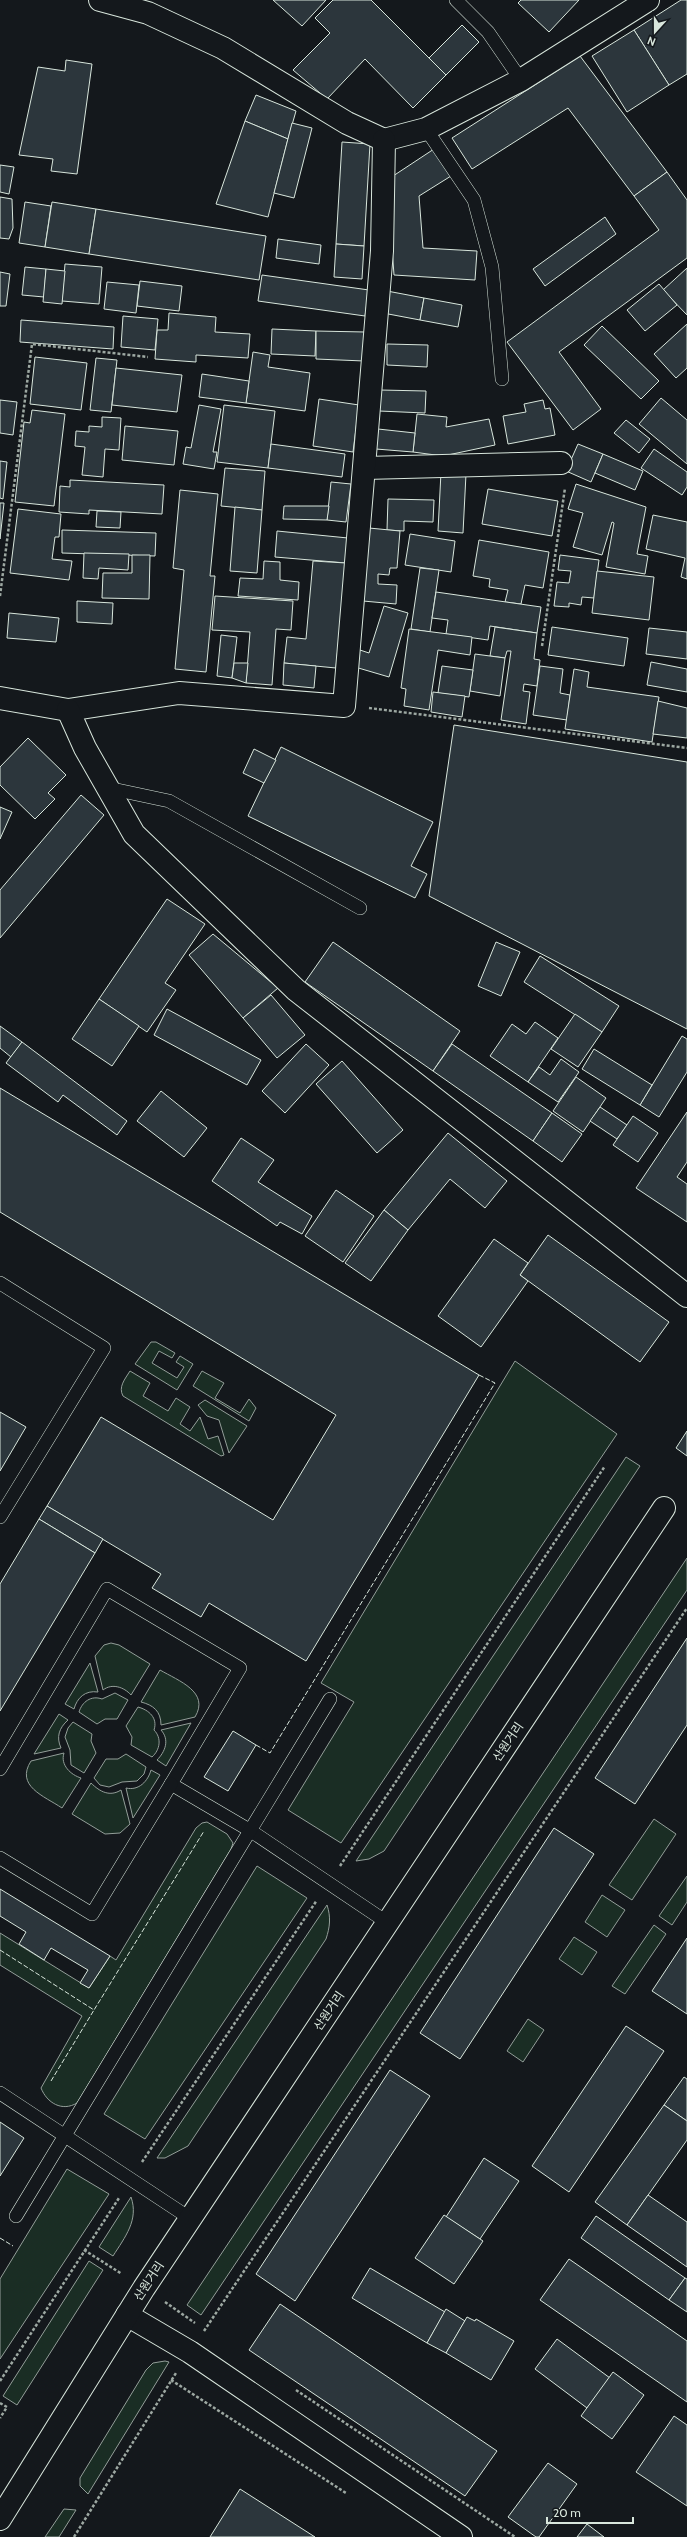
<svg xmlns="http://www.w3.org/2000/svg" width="687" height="2537" viewBox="0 0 687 2537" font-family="Cabin,'Noto Sans KR',sans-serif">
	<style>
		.green { fill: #1a2d24; stroke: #939e99 }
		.building { fill: #2c363c; stroke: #d8e6dc }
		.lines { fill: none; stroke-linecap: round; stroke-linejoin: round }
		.lane-casing { stroke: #d8e6dc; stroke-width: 14 }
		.street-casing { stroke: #d8e6dc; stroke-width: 24 }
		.secondary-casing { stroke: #d8e6dc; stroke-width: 24 }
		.path { stroke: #9da8a2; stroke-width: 2.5; stroke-dasharray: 3 2; stroke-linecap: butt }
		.lane { stroke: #14181c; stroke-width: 13 }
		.street { stroke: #14181c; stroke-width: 22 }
		.secondary { stroke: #14181c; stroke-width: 22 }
		.fence { stroke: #d8e6dc; stroke-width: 1; stroke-dasharray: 5 2; stroke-linecap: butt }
		.labels { text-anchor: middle; stroke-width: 3; stroke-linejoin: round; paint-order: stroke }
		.street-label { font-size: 12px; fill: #d8e6dc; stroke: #14181c }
	</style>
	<rect width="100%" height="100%" fill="#14181c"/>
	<g class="green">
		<path d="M151,1342H156L175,1353L172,1358L159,1351L152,1363L177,1378L184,1367L176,1362L180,1356L193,1364L177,1390L135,1364Z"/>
		<path d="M515,1361L617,1434L341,1843L288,1810L354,1702L321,1683Z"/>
		<path d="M130,1371L150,1383L143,1396L168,1411L176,1398L190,1407L180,1424L190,1431L200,1417L208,1439L218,1436L224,1455L221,1456L123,1396C118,1387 125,1379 130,1371Z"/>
		<path d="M202,1371L224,1383L215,1398L240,1413L249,1399L256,1408L249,1421L193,1386Z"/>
		<path d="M205,1400L247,1426L229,1453L219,1420L207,1416L198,1405Z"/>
		<path d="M626,1457L640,1466L384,1851L369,1859L356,1861Z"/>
		<path d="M687,1558V1590L201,2315L187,2305Z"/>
		<path d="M111,1643L119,1645L150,1664L131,1695C124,1687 112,1683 103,1690L95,1656L104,1645Z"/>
		<path d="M90,1663L98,1692C85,1690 77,1698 74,1709L65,1704Z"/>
		<path d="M160,1670C179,1681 210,1692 195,1717L161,1725C161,1711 153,1705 141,1702Z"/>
		<path d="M115,1693L128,1700L117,1719H105L97,1724L79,1712C82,1702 91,1695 102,1699Z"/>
		<path d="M138,1707C149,1710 158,1718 154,1730C162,1738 160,1750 152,1757L131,1745L132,1737L126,1726Z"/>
		<path d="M59,1714L68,1720C59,1728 56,1737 61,1748L34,1754Z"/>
		<path d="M73,1722L92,1734L91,1741L96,1753L84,1773L71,1765L70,1750L65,1737L68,1728Z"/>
		<path d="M191,1723L166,1766L157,1760C165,1752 170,1740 161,1730Z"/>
		<path d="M64,1753C60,1765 71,1775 81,1778L62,1808C44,1796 15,1786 31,1761Z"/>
		<path d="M126,1754L146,1767L144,1774L137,1781L122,1782L109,1787L100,1785L94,1778L106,1759H118Z"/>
		<path d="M151,1770L160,1775L133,1818L126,1788C139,1791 148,1781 151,1770Z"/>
		<path d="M91,1783C100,1792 110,1797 121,1790L130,1824L120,1833L105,1834L72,1814Z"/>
		<path d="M654,1819L676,1834L632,1900L609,1885Z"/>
		<path d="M207,1822L227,1834L233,1843L231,1849L77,2103C62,2112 47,2103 41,2088L82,2016L0,1965V1933L89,1988L110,1956L116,1960L196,1828L202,1823Z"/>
		<path d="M257,1866L307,1898L145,2139L104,2114Z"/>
		<path d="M687,1876V1902L672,1925L659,1916Z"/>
		<path d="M602,1895L625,1910L607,1937L585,1922Z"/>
		<path d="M327,1905C331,1917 330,1927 326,1939L188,2146L165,2158H157Z"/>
		<path d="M654,1925L666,1934L625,1994L612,1986Z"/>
		<path d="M574,1937L597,1952L582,1975L559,1959Z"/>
		<path d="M528,2019L544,2030L523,2062L507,2051Z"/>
		<path d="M67,2169L109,2194L0,2359V2279Z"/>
		<path d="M131,2197C139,2220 125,2237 113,2256L99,2247Z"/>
		<path d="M89,2261L103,2270L17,2405L3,2396Z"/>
		<path d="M165,2361L169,2362L88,2494L80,2486V2478L146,2370L153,2363Z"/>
		<path d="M64,2509L76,2510L59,2537H45Z"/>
	</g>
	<g class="building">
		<path d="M273,0H326L302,26Z"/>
		<path d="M333,0H371L446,75L413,108L365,59L327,99L293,70L330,33L315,18Z"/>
		<path d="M521,0H579L549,32L518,3Z"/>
		<path d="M681,0H687V74L669,85L634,30Z"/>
		<path d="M462,25L479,42L446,75L429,58Z"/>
		<path d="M634,30L669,85L627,112L592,56Z"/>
		<path d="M580,56L667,172L634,196L568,108L472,169L452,138Z"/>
		<path d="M66,60L92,64L77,174L51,171L53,159L19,155L38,67L65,71Z"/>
		<path d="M256,95L296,111L288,139L245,121Z"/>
		<path d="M245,121L288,139L268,217L216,204Z"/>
		<path d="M292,123L312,128L294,198L274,193Z"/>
		<path d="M342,142L370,144L364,246L336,244Z"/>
		<path d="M434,149L451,176L419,196L423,248L477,251L475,280L394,275L387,180Z"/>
		<path d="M0,165L14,167L9,194L0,192Z"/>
		<path d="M667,172L687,200V258L559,352L601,409L573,430L507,342L659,230L634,196Z"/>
		<path d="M0,197L12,199L13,228L9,239L0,238Z"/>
		<path d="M25,202L51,206L45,247L19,243Z"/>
		<path d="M52,202L96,209L89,254L45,247Z"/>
		<path d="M96,209L266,236L259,280L89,254Z"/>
		<path d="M605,217L616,234L545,286L533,269Z"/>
		<path d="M278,239L321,245L319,264L276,258Z"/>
		<path d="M336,244L364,246L362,279L334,277Z"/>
		<path d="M65,264L102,267L99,304L62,301Z"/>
		<path d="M25,267L46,269L44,297L22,295Z"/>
		<path d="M687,268V315L663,290Z"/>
		<path d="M46,269L65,271L62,304L43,302Z"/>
		<path d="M0,272L10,274L6,306H0Z"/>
		<path d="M262,275L369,290L365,316L258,301Z"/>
		<path d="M140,281L182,286L179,311L137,306Z"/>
		<path d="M107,282L139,285L136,313L104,309Z"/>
		<path d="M659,284L677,305L645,331L627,310Z"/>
		<path d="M387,291L424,298L420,320L383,313Z"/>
		<path d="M424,298L462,305L458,327L420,320Z"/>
		<path d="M169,313L216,317L215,332L250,334L248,358L196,355V362L155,359L157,330H168Z"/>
		<path d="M123,316L158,319L155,350L121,347Z"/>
		<path d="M21,320L114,327L113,349L20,342Z"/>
		<path d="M687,324V368L676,378L654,354Z"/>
		<path d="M602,326L659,381L641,399L584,345Z"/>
		<path d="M272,329L316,331L315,356L271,354Z"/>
		<path d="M316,331L365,332L364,361L316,359Z"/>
		<path d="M387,344L428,345L427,367L387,365Z"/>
		<path d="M253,352L270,355L268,367L310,373L305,411L246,403Z"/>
		<path d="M35,357L87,363L81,410L30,404Z"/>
		<path d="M96,358L117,360L111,412L90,410Z"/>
		<path d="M116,368L182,375L177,412L112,405Z"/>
		<path d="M202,374L249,381L246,403L199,397Z"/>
		<path d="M380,390L426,391L425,413L379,411Z"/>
		<path d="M661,398L687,420V464L639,424Z"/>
		<path d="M319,399L359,405L353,452L313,446Z"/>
		<path d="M0,400L17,402L13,435L0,433Z"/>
		<path d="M543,400L545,409L550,408L555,435L508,444L503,416L526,412L524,404Z"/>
		<path d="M199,405L221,409L213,452H217L214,469L183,464L186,447L191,448Z"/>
		<path d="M224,405L275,411L268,468L217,462Z"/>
		<path d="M32,410L65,414L54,506L15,502L24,422L30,423Z"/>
		<path d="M417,414L447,417L446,427L489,419L495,445L443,456L413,452Z"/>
		<path d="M102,417L121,418L119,450L105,449L103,477L82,475L85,447L75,446L76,431L89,432V426L102,427Z"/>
		<path d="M626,420L650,439L639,453L614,433Z"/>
		<path d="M125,426L178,431L174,465L122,460Z"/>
		<path d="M378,429L415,433L413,452L376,449Z"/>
		<path d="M271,444L345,454L342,477L268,468Z"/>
		<path d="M578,444L603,454L591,482L566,471Z"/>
		<path d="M654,449L687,472V487L682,495L641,468Z"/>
		<path d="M603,454L643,471L635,490L595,473Z"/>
		<path d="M0,461L7,462L3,499L0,498Z"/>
		<path d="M225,468L265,471L262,510L221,506Z"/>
		<path d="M441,472L466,474L463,533L438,531Z"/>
		<path d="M70,480L164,485L162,514L89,510V514L59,512L60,486L70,487Z"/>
		<path d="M331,482L351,484L346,522L327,520Z"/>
		<path d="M576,484L646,507L637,554L648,556L645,574L606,567L614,523L612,522L602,555L573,547L583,513L568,509Z"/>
		<path d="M488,489L558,501L552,536L482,524Z"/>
		<path d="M180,490L218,494L210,576H215L206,672L175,669L184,570L173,568Z"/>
		<path d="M388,499L434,500L433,522L404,521V531L387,530Z"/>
		<path d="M0,503H4L0,539Z"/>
		<path d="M284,506H329L327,520L283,519Z"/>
		<path d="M235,507L262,510L257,573L230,571Z"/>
		<path d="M18,509L61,514L59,537H55L52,559L72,561L69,580L10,573Z"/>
		<path d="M97,511L121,512L120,528L96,527Z"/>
		<path d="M653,515L687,522V579L681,577L685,558L646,549Z"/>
		<path d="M369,528L400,531L397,568H390L389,575L378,574V584L397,585L396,604L363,601Z"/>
		<path d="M62,530L156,533L155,556L62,553Z"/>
		<path d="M277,531L348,538L346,563L275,557Z"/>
		<path d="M410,534L455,541L451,572L405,565Z"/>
		<path d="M479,540L549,552L543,588L525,585L521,604L505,602L508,590L489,587L490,579L473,576Z"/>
		<path d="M84,553L129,554L128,570L99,568L98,579L83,578Z"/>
		<path d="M132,555H150L149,599L102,598L103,573H132Z"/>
		<path d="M560,555L599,560L594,598L582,597L581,605L569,603V607L554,606L557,582L569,583L571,571L558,570Z"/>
		<path d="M264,561L280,562V580L299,582L298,600L238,596L240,578L263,579Z"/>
		<path d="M313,561L346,563L336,668L284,663L287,637L306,639Z"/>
		<path d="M420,568L439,570L430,632L411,629Z"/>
		<path d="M597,571L654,577L649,620L592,613Z"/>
		<path d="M436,592L541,607L537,633L490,626L488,640L446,634L448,620L432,618Z"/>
		<path d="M215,596L293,601L291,630L276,629L272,685L246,683L250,632L212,630Z"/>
		<path d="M77,601L113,603L112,624L77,622Z"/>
		<path d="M384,606L408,613L389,677L355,667L360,650L369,653Z"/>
		<path d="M9,613L59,618L56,642L7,638Z"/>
		<path d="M495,627L537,633L534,659L540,660L537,686L524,684L523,691L530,692L526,724L501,720L511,651H507L505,658L490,656Z"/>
		<path d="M552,627L628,638L624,666L548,655Z"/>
		<path d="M649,628L687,632V659L646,654Z"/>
		<path d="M409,629L472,637L470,655L438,650L429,710L404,706L406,689L401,688Z"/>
		<path d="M221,635L237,637L232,678L217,676Z"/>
		<path d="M475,654L505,658L500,696L470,691Z"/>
		<path d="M651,662L687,669V692L647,685Z"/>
		<path d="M234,663H248L246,683L232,678Z"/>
		<path d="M284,663L316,666L314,688L283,685Z"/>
		<path d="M442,666L473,670L469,697L438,693Z"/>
		<path d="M540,666L563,669L560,693L570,695L567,720L533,715Z"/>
		<path d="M574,669L589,672L587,687L659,697L652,742L565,729Z"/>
		<path d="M433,692L465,696L462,717L431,712Z"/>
		<path d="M658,701L687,708V738L653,734Z"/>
		<path d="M454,725L687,762V1029L429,896Z"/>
		<path d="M28,738L66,775L48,793L55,799L35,819L0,785V767Z"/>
		<path d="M281,747L433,822L411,866L427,874L415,898L248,816Z"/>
		<path d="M254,749L276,760L264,783L243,773Z"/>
		<path d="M81,795L104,815L0,938V890Z"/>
		<path d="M0,807L12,812L0,839Z"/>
		<path d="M167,899L205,924L165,983L176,990L147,1032L99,999Z"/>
		<path d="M213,934L278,988L243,1018L189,955Z"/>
		<path d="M333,942L460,1031L433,1071L305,982Z"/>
		<path d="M496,942L520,952L501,996L478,986Z"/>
		<path d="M540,956L619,1006L602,1032L524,982Z"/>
		<path d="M271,995L305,1035L277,1058L243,1018Z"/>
		<path d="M99,999L139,1026L112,1066L72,1039Z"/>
		<path d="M167,1009L261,1060L247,1085L154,1035Z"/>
		<path d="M575,1014L602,1032L578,1067L551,1049Z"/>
		<path d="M535,1022L558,1038L528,1082L490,1056L512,1024L526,1034Z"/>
		<path d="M0,1026L22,1042L11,1057L0,1048Z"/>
		<path d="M682,1036L687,1039V1072L659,1117L640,1105Z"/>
		<path d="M22,1042L127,1121L117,1135L63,1095L58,1102L6,1063Z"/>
		<path d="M306,1044L329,1065L285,1113L262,1091Z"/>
		<path d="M452,1044L552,1113L533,1141L433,1071Z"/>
		<path d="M594,1049L652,1085L640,1105L582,1069Z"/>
		<path d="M561,1059L579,1072L558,1102L528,1082L539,1067L550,1075Z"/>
		<path d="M342,1061L403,1130L377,1153L316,1084Z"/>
		<path d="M576,1077L606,1098L583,1132L553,1111Z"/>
		<path d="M0,1088L479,1375L306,1661L209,1603L201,1617L152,1588L161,1574L47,1506L101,1417L273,1520L336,1415L0,1212Z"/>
		<path d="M161,1091L207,1128L184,1157L137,1121Z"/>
		<path d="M600,1107L627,1125L617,1139L590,1121Z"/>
		<path d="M687,1112V1162L677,1177L687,1184V1222L636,1188Z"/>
		<path d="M552,1113L582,1134L562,1162L533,1141Z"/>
		<path d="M633,1116L658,1133L638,1162L613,1145Z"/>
		<path d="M448,1133L507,1181L485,1208L450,1179L408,1230L384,1210Z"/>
		<path d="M241,1138L274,1160L258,1182L312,1216L302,1234L280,1222L277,1226L212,1181Z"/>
		<path d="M336,1190L374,1216L343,1262L305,1236Z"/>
		<path d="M384,1210L408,1230L371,1281L345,1263Z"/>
		<path d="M548,1235L669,1322L640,1362L520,1275Z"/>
		<path d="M494,1239L528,1263L520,1275L528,1281L481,1347L438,1316Z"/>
		<path d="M0,1412L26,1427L0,1471Z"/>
		<path d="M687,1431V1456L676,1448Z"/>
		<path d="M47,1506L103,1539L95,1553L39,1519Z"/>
		<path d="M39,1519L95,1553L0,1711V1584Z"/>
		<path d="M687,1638V1725L635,1804L595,1778Z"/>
		<path d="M233,1731L256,1745L228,1791L204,1777Z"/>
		<path d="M554,1828L594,1854L460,2059L420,2033Z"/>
		<path d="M0,1889L110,1956L89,1988L80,1983L88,1970L51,1948L44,1960L19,1944L26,1932L0,1916Z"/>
		<path d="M687,1938V2014L652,1991Z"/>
		<path d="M626,2026L664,2051L569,2192L532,2166Z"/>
		<path d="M390,2070L430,2096L295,2301L256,2274Z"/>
		<path d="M684,2077L687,2079V2121L664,2105Z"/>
		<path d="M664,2105L687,2121V2140L627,2225L595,2202Z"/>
		<path d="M0,2122L24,2138L0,2176Z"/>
		<path d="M484,2158L519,2181L480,2239L446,2217Z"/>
		<path d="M648,2195L687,2222V2267L627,2225Z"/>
		<path d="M444,2215L483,2241L454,2284L415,2258Z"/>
		<path d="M596,2216L685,2278L669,2300L581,2238Z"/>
		<path d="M569,2259L687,2341V2402L540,2300Z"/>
		<path d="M370,2268L445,2312L427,2343L352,2298Z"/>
		<path d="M685,2278L687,2279V2312L669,2300Z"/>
		<path d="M280,2304L497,2451L465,2496L249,2350Z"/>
		<path d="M446,2309L465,2321L446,2353L427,2343Z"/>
		<path d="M467,2317L475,2321L476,2319L514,2341L491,2380L446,2353Z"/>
		<path d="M557,2339L610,2378L587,2408L535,2369Z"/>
		<path d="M613,2372L644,2395L612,2439L581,2416Z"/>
		<path d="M674,2416L687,2425V2506L636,2472Z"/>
		<path d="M548,2463L577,2484L539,2537H536L508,2517Z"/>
		<path d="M240,2489L315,2537H210Z"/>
		<path d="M587,2524L604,2537H577Z"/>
	</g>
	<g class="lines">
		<defs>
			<g id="lane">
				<path d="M456,0L488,32L521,80"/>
				<path d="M426,129L474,200L492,267L502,379"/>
				<path d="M108,788L169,801L360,908"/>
				<path d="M0,1283L104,1348L0,1517"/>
				<path d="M0,1769L107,1589L240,1668L171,1784L251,1831L388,1923"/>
				<path d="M0,1858L92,1914L171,1784"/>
				<path d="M0,2093L191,2219"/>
				<path d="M16,2216L330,1699"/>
			</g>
			<g id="street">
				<path d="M100,0L148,13L223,48L347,123L384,140L426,129L521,80L648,0"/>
				<path d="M365,468L561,463"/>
				<path d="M0,698L68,710L179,693L344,706L382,251L384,140"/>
				<path d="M68,710L85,748L134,834L296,990L687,1296"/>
			</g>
			<g id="secondary">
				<path d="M127,2315L190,2352L461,2537"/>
				<path d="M0,2519L144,2288L664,1508"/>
			</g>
		</defs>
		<use href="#lane" class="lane-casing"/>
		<use href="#street" class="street-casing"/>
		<use href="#secondary" class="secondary-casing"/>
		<g class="path">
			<path d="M0,596L32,344L148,357"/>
			<path d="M542,646L565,488"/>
			<path d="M369,708L687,748"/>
			<path d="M340,1866L605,1466"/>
			<path d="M142,2162L317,1900"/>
			<path d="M84,2250L122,2274"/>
			<path d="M165,2302L195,2323"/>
			<path d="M204,2331L687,1608"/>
			<path d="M171,2380L346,2493"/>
			<path d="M0,2381L119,2198"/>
			<path d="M296,2390L515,2537"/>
			<path d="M0,2403L7,2407L0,2418"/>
			<path d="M74,2537L176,2373"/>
		</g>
		<use href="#lane" class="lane"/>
		<use href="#street" class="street"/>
		<use href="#secondary" class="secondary"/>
		<g class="fence">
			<path d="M256,1745L270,1753L495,1383L479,1375"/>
			<path d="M0,1950L94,2010L204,1831"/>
			<path d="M51,2081L94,2010"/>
			<path d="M0,2238L13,2246"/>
		</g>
	</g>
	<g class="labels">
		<g class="street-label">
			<text transform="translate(508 1742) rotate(-56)" y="4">산원거리</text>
			<text transform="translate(329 2011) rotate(-56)" y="4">산원거리</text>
			<text transform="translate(149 2281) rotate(-57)" y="4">산원거리</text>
		</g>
	</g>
	<g transform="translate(655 32) rotate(201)" stroke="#14181c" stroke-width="3" paint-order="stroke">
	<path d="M0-3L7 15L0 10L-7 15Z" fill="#d8e6dc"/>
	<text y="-6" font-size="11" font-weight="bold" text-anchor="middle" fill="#d8e6dc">N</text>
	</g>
	<path d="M547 2517v6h86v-6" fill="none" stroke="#d8e6dc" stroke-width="2"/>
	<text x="553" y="2517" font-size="12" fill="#d8e6dc" stroke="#14181c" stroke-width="3" paint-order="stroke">20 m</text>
</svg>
